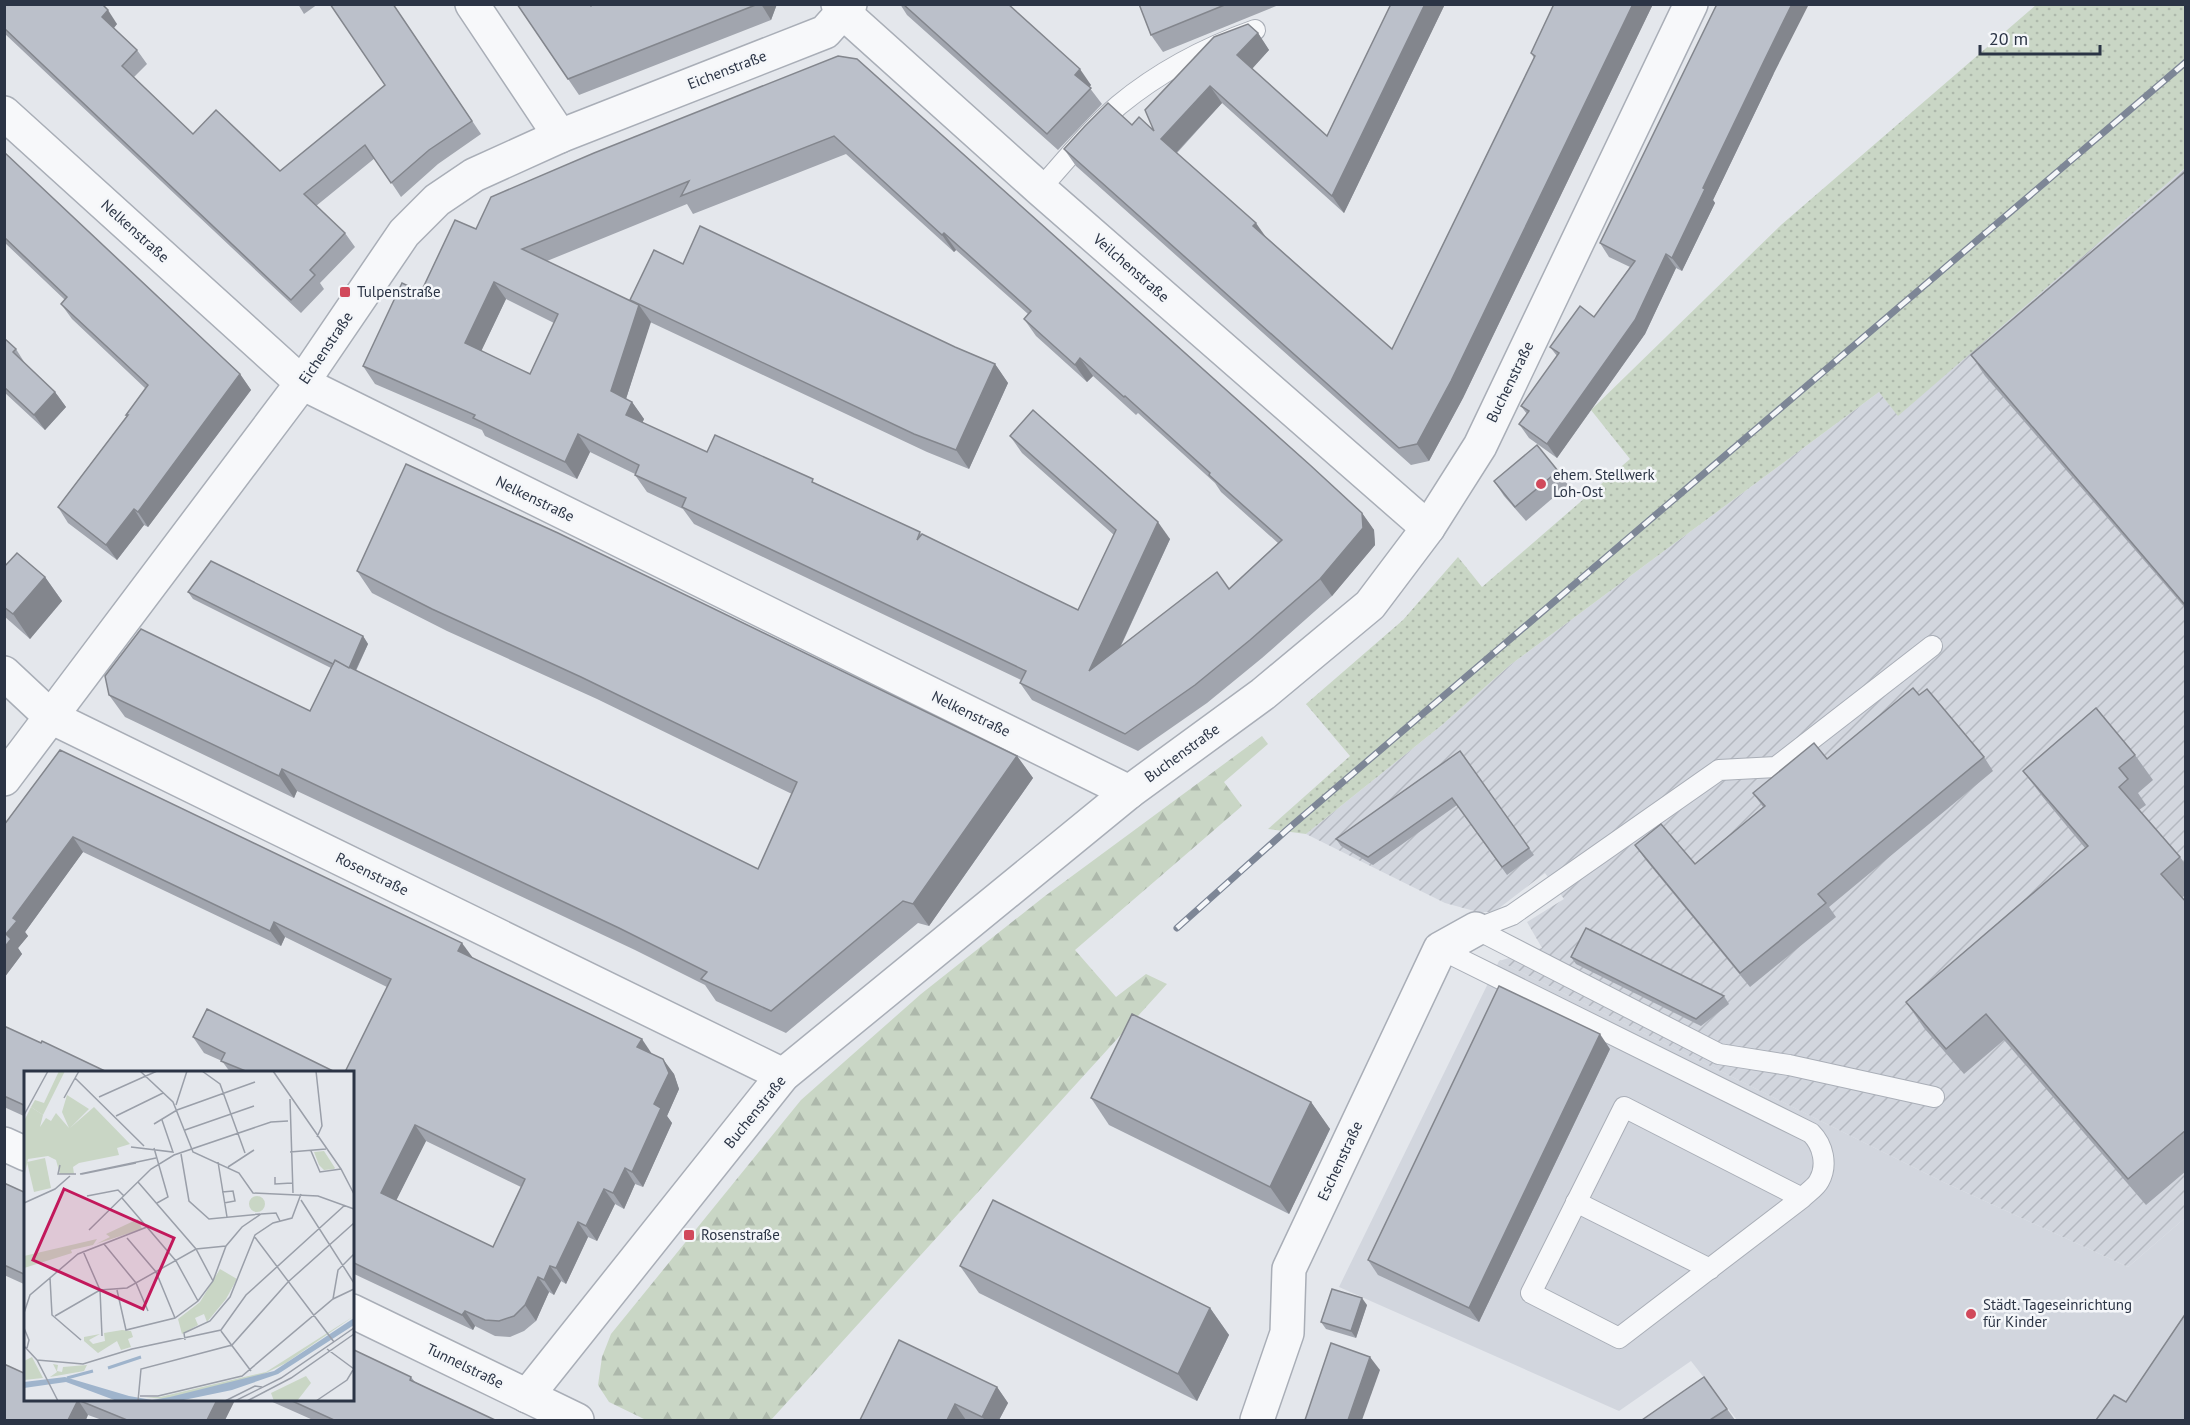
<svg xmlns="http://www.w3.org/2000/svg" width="2190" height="1425" viewBox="0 0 2190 1425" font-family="'PT Sans',sans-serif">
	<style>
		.built { fill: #d2d6de }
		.industrial { fill: url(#industrial-furrows) }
		.green { fill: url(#green-dots) }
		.forest { fill: url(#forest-firs) }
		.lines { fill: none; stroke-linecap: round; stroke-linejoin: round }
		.service-casing { stroke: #a9aeb7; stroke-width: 22 }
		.minor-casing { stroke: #a9aeb7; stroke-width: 36 }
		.service { stroke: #f7f8fa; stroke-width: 20 }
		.minor { stroke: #f7f8fa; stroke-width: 33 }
		.rail-casing { stroke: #7d8696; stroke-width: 7 }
		.rail { stroke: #f4f6f9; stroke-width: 4.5; stroke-dasharray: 14; stroke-linecap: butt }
		.wall { fill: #a1a5ae; fill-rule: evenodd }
		.shaded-wall { fill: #83868d }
		.building { fill: #bbc0ca; stroke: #83868d; stroke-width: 1.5; fill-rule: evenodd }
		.poi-dot { fill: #d1495b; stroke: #f4f6f9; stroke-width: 2 }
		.labels { text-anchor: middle; stroke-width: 5; stroke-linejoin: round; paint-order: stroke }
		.street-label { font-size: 15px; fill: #2b3445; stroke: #f4f6f9 }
		.poi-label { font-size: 15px; fill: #2b3445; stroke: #f4f6f9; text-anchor: start }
		.inset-river { fill: none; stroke: #9fb4cc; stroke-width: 3 }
		.inset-road { fill: none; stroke: #9a9fa9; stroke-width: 1.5 }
		.view { fill: #c2185b; fill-opacity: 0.15; stroke: #c2185b; stroke-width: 3 }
		.inset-edge { fill: none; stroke: #2b3445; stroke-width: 3 }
	</style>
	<defs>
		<pattern id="industrial-furrows" width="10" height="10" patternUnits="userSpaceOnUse" patternTransform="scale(1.5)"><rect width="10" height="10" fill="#d2d6de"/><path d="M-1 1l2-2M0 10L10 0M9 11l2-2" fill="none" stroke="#b4b8c0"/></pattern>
		<pattern id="green-dots" width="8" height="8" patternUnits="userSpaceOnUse" patternTransform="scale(1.5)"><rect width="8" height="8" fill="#c9d6c5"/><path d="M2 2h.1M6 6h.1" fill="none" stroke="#adb8ab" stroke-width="1.8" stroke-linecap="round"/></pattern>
		<pattern id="forest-firs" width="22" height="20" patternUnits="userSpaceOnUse" patternTransform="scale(1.5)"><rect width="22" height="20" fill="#c9d6c5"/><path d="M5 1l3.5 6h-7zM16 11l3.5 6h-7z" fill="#adb8ab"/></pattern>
	</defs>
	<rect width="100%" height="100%" fill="#e4e7ec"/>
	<path class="built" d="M1499,961L1941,1181L2128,1267L2185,1218V1420H1737L1691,1361L1619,1411L1339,1287Z"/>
	<path class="industrial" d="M2185,168V1218L2128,1267L1941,1181L1499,961L1542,948L1527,922L1564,899L1545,873L1494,912H1478L1445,903L1306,834L1442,725L1510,665L1879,392L1898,415Z"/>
	<path class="green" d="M2036,5H2185V168L1898,416L1879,392L1510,665L1442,725L1306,834L1268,829L1350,756L1306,704L1403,620L1458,557L1482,587L1630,459L1591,410L1781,225Z"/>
	<path class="forest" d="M1262,736L1268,744L1224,782L1242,806L1075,950L1116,997L1146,974L1167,984L771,1420H646L609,1402L598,1385L602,1357L611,1334L801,1100L921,994L1045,896Z"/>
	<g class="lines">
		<defs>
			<g id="service">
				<path d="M1040,189C1066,160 1090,130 1119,105C1159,72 1207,47 1255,30"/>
				<path d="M1476,929L1512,915L1719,770L1776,767L1932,646"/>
				<path d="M1476,929L1719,1054L1789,1065L1934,1097"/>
				<path d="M1440,949L1811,1133C1823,1145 1828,1165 1819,1181C1816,1187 1807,1193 1802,1198L1619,1338L1531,1293L1624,1107L1802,1198"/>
				<path d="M1576,1202L1710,1269"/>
			</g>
			<g id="minor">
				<path d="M472,4L560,136"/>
				<path d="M838,4L844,13L1040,189L1428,528"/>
				<path d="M4,113L302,383L1129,792"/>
				<path d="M4,673L51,717L783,1075"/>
				<path d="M4,779L302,383L404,233L437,200L474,175L560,136L825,32L850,4"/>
				<path d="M4,1144L26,1154"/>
				<path d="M352,1311L577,1420"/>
				<path d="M527,1396L783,1075L1129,792L1263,694L1370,605L1428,528L1480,446L1691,4"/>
				<path d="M1257,1420L1287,1333L1289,1269L1440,949L1476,929"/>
			</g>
		</defs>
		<use href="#service" class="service-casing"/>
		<use href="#minor" class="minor-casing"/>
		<use href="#service" class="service"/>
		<use href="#minor" class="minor"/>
		<defs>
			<path id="rail" d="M1177,928L1289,828L2186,62"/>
		</defs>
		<use href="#rail" class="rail-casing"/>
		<use href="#rail" class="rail"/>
	</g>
	<g class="wall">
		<path d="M4,4L117,24L114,28L137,50L147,64L133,78L193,134L280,171L385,85L393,4L481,134L438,164L401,197L375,158L316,206L345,233L355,247L320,283L324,289L301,313L4,33Z"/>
		<path d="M298,4H318L304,14Z"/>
		<path d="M517,4L591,6L594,4H777L771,20L579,95Z"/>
		<path d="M900,4H1008L1091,85L1089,87L1102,104L1058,150L907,15Z"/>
		<path d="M1139,4H1281L1163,52L1151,35Z"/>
		<path d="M1391,4H1445L1344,213L1222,103L1177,153L1266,237L1392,349L1534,58L1531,53L1554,4H1653L1463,398L1429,461L1411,465L1076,166L1064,149L1132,125L1154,131L1258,33L1269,50L1252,69L1327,136Z"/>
		<path d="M838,56L1362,513L1374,530L1375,545L1332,596L1262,658L1207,703L1138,751L1032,700L1020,683L1021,680L694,524L683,509L647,492L635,475V474L590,452L577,479L485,436L482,430L375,384L363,366L421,292L476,229ZM846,154L954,252L956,250L1028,314L1024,319L1036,336L1087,382L1093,376L1136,415L1138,413L1215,483L1221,492L1278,543L1229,589L1121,646L1170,539L1010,436L1022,453L1114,535L1078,610L921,535L920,532L817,484L707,452L642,423L644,419L632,402L626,399L650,322L927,452L969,469L1008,383L995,364L955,347L683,264L630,300L632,302L547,261L687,204L693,214ZM506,299L554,323L530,374L481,351Z"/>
		<path d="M1774,73L1713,200L1715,203L1682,271L1676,268L1645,334L1557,458L1529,438L1519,424L1527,414L1521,406L1557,356L1550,347L1594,317L1630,267L1609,257L1600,243Z"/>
		<path d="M4,152L240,374L251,390L148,527L144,525L117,560L68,523L58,507L127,416L126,415L146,389L72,319L61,304L65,300L4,242Z"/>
		<path d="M2186,171V609L1985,376L1971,355Z"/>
		<path d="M4,338L16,349L26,365L55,392L66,407L45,430L4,392Z"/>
		<path d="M1558,471L1568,485L1526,521L1504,496L1494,481Z"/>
		<path d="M4,567L45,577L62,601L30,639L4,616Z"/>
		<path d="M357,571L1017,756L1033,778L929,926L918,923L786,1033L716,1001L705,985L635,950L297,791L294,798L125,717L109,695L310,711L331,668L193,599L188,592L363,636L368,644L356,671L758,869L792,794L597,699L447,631L372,593Z"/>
		<path d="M1919,695L1984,757L1993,771L1829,907L1836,917L1750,987L1645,859L1635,845L1695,864L1763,807L1753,793L1827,759Z"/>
		<path d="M60,750L472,958L652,1054L674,1074L679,1089L667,1116L672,1123L643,1187L635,1184L624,1209L615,1204L597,1241L588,1237L566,1284L561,1281L554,1295L549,1292L536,1321L524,1331L510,1337L495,1336L475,1326L473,1330L352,1273V1072L387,987L285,937L281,946L83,852L25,932L28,936L18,948L22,954L4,978V825ZM426,1141L521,1187L493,1247L396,1200Z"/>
		<path d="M1460,751L1534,855L1507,875L1457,805L1373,865L1341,846L1336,839Z"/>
		<path d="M2135,755L2153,780L2138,793L2146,805L2139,810L2180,857L2186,865V894L2182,898L2186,902V1171L2146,1205L2004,1040L1964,1074L1924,1028L1906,1002L2085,848L2042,796L2023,771Z"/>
		<path d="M1571,957L1724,996L1729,1004L1701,1026L1576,964Z"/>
		<path d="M4,1026L26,1072V1117L4,1107Z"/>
		<path d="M193,1037L335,1072H230L222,1061L204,1053Z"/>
		<path d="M1610,1049L1479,1322L1378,1275L1368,1260Z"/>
		<path d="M1091,1098L1311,1102L1330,1129L1289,1214L1109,1125Z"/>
		<path d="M4,1183L26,1193V1285L4,1275Z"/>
		<path d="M960,1266L1210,1308L1229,1335L1197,1401L979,1293Z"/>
		<path d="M1367,1305L1356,1338L1326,1329L1321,1322Z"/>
		<path d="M411,1377L415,1382L495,1420H313L268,1400H352Z"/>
		<path d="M1704,1377L1735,1420H1642Z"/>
		<path d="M997,1387L1008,1403L999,1420H860Z"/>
		<path d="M26,1400H235L225,1420H102L88,1415Z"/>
	</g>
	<g class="shaded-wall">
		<path d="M761,4H777L771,20Z"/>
		<path d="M1425,4H1445L1344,213L1332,196Z"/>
		<path d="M1633,4H1653L1463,398L1429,461L1417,444Z"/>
		<path d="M1792,4H1809L1774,73L1713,200L1715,203L1682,271L1672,258L1703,188L1765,59Z"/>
		<path d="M108,10L117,24L111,31L102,17Z"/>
		<path d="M1258,33L1269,50L1249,72L1237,55Z"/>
		<path d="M1080,69L1091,85L1086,91L1075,75Z"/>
		<path d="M1210,86L1222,103L1173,156L1161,139Z"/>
		<path d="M1256,223L1268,240L1253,226Z"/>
		<path d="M944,233L956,250L954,252L942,235Z"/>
		<path d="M1666,254L1676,268L1645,334L1557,458L1547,444Z"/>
		<path d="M494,282L506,299L477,360L465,343Z"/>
		<path d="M639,305L651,322L623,408L611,391Z"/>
		<path d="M1080,358L1093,376L1087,382L1075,365Z"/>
		<path d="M995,364L1008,383L969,469L956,450Z"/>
		<path d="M240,374L251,390L148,527L138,512Z"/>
		<path d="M55,392L66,407L45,430L34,415Z"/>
		<path d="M632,402L644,419L638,432L626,415Z"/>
		<path d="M578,434L590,452L577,479L565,462Z"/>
		<path d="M134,509L144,525L117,560L106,545Z"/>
		<path d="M1362,513L1374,530L1375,545L1332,596L1320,579Z"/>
		<path d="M1158,522L1170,539L1101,688L1089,671Z"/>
		<path d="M45,577L62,601L30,639L13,614Z"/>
		<path d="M363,636L368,644L352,678L347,671Z"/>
		<path d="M1017,756L1033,778L929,926L913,904Z"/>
		<path d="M282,769L297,791L294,798L279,776Z"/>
		<path d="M73,837L83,852L25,932L28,936L18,948L22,954L4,978V948L6,934L13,918Z"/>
		<path d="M274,922L285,937L281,946L270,931Z"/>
		<path d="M462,943L473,958L458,951Z"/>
		<path d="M1600,1034L1610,1049L1479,1322L1469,1308Z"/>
		<path d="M642,1039L652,1054L637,1047Z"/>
		<path d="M663,1059L674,1074L679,1089L667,1116L672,1123L643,1187L632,1172L654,1104Z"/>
		<path d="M1311,1102L1330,1129L1289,1214L1270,1187Z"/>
		<path d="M415,1125L426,1141L392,1209L381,1193Z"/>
		<path d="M625,1168L635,1184L624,1209L613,1193Z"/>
		<path d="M604,1189L615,1204L597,1241L586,1226Z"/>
		<path d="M578,1222L588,1237L566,1284L556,1268Z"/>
		<path d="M550,1266L561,1281L554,1295L544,1280Z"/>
		<path d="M538,1277L549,1292L536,1321L525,1305Z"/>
		<path d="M1362,1298L1367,1305L1356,1338L1351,1331Z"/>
		<path d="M1210,1308L1229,1335L1197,1401L1178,1374Z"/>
		<path d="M465,1311L475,1326L473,1330L462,1315Z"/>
		<path d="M1370,1357L1380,1370L1362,1420H1348Z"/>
		<path d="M997,1387L1008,1403L999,1420H985L982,1417Z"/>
		<path d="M78,1400L88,1415L86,1420H68Z"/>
		<path d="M217,1400H235L225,1420H207Z"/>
		<path d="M955,1404L966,1420H947Z"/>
	</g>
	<g class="building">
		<path d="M4,4H102L108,10L102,17L137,50L122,66L193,134L216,110L280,171L385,85L330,4H393L472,121L429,150L391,183L365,145L304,194L345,233L310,270L315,275L291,300L4,28Z"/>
		<path d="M517,4H590L591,6L594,4H758L568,79Z"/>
		<path d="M903,4H1008L1080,69L1075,75L1091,88L1047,134Z"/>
		<path d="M1139,4H1227L1151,35Z"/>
		<path d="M1391,4H1425L1332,196L1210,86L1161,139L1256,223L1253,226L1392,349L1535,56L1531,53L1554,4H1633L1451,381L1417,444L1399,448L1064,149L1085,126L1108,103L1132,125L1139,117L1154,131L1145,110L1214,37L1248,24L1258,33L1237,55L1327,136Z"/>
		<path d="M1717,4H1792L1765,59L1703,188L1705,189L1672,258L1666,254L1635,320L1547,444L1519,424L1529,411L1521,406L1559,353L1550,347L1580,306L1594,317L1635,261L1600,243Z"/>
		<path d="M838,56L857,59L1310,465L1362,513L1363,528L1320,579L1250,640L1195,685L1125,734L1020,683L1026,671L682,507L686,498L635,475L639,465L578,434L565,462L473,418L475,415L363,366L402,283L421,292L455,220L476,229L491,197L594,153ZM834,136L942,235L944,233L1031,311L1024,319L1075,365L1080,358L1124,397L1125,396L1210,473L1209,475L1282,540L1229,589L1217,572L1089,671L1158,522L1033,410L1010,436L1116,530L1078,610L922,534L917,540L920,532L812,482L813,479L715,435L707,452L626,415L632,402L611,391L639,305L522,249L689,181L681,196ZM494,282L558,314L530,374L465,343Z"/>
		<path d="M4,152L240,374L138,512L134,509L106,545L58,507L128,415H126L148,385L61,304L67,297L4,237Z"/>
		<path d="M2186,171V606L1971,355Z"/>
		<path d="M700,226L955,347L995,364L956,450L914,434L630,300L654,250L683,264Z"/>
		<path d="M4,338L16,349L13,352L55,392L34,415L4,387Z"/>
		<path d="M1537,445L1558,471L1515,507L1494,481Z"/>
		<path d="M406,464L558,533L1017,756L913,904L903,901L771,1011L701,979L707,972L619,928L282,769L279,776L109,695L105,676L141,629L310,711L335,660L758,869L797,782L581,677L432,609L357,571Z"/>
		<path d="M17,553L45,577L13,614L4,607V567Z"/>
		<path d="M211,561L363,636L349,668L335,660L333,664L188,592Z"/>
		<path d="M1913,688L1919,695L1927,689L1984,757L1818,894L1826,903L1740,973L1635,845L1661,824L1695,864L1765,806L1753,793L1814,743L1827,759Z"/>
		<path d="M2096,708L2135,755L2119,768L2128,779L2119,787L2180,857L2161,874L2186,902V1130L2128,1179L1986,1014L1946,1049L1906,1002L2088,846L2023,771Z"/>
		<path d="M60,750L462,943L458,951L642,1039L637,1047L663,1059L669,1073L654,1104L661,1108L632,1172L625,1168L613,1193L604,1189L586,1226L578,1222L556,1268L550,1266L544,1280L538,1277L525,1305L514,1316L499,1321L485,1320L465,1311L462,1315L352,1262V1072H345L391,979L274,922L270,931L73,837L13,918L17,921L6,934L11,939L4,948V825ZM415,1125L525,1179L493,1247L381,1193Z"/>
		<path d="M1460,751L1529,848L1502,867L1452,798L1368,857L1336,839Z"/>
		<path d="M1586,928L1724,996L1696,1019L1571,957Z"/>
		<path d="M1499,986L1600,1034L1469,1308L1368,1260Z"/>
		<path d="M207,1009L335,1072H248L221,1061L225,1053L193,1037Z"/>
		<path d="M1132,1014L1311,1102L1270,1187L1091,1098Z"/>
		<path d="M4,1026L41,1043L42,1041L107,1072H26V1106L4,1096Z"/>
		<path d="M4,1183L26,1193V1275L4,1265Z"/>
		<path d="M993,1200L1210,1308L1178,1374L960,1266Z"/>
		<path d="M1332,1289L1362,1298L1351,1331L1321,1322Z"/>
		<path d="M2186,1313V1420H2096L2114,1395L2126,1402Z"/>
		<path d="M899,1340L997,1387L982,1417L955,1404L947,1420H860Z"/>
		<path d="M1331,1343L1370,1357L1348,1420H1305Z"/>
		<path d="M352,1349L411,1377L410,1380L495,1420H334L290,1400H352Z"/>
		<path d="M4,1364L26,1374V1400H78L68,1420H4Z"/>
		<path d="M1704,1377L1727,1409L1710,1420H1642Z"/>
		<path d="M78,1400H217L207,1420H127Z"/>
	</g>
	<g class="poi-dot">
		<rect x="339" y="286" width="12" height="12" rx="3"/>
		<circle cx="1541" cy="484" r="6"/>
		<rect x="683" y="1229" width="12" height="12" rx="3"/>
		<circle cx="1971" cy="1314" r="6"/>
	</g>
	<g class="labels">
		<g class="street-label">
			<text transform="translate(727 70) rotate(-21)" y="5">Eichenstraße</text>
			<text transform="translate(135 231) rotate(42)" y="5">Nelkenstraße</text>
			<text transform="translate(1131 268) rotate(41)" y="5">Veilchenstraße</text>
			<text transform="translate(326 348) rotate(-56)" y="5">Eichenstraße</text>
			<text transform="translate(1510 382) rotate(-64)" y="5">Buchenstraße</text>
			<text transform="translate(535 499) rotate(26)" y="5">Nelkenstraße</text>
			<text transform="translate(971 714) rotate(26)" y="5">Nelkenstraße</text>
			<text transform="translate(1182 753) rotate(-36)" y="5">Buchenstraße</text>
			<text transform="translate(372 874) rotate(26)" y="5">Rosenstraße</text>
			<text transform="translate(755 1112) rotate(-51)" y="5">Buchenstraße</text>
			<text transform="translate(1340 1161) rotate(-65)" y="5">Eschenstraße</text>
			<text transform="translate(465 1366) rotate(26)" y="5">Tunnelstraße</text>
		</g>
		<g class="poi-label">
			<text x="357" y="297">Tulpenstraße</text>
			<text x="1553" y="480">ehem. Stellwerk<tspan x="1553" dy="17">Loh-Ost</tspan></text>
			<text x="701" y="1240">Rosenstraße</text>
			<text x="1983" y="1310">Städt. Tageseinrichtung<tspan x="1983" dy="17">für Kinder</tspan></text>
		</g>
	</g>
	<g transform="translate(24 1071)">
		<rect width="330" height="330" fill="#e4e7ec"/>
		<path d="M43,24L65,38L46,57L70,36L106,73L93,77L95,84L55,92L49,96L50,103H36L32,89L24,85L4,88L0,107V50L7,36L19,44L16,56L22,47L27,50L32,42L45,57L38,41ZM300,80L311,97L310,98L300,99L295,94L290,81ZM225 133a8 8 0 1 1 16 0a8 8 0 1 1-16 0ZM73,168L69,174L47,179L48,182L0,197V185ZM196,198L213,208L202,228L183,251L180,243L171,247L174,254L158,263L154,248L176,231ZM330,245L262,292L238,304L140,328L120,326H136L242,301ZM8,286L19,307L0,309V290ZM29,293L34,294L33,300L38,301L39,296L63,294L60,300L26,306L33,301ZM282,305L287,312L273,330H250L247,322Z" fill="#c9d6c5"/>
		<path d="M35,0H41L19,44L7,36L11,29L20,32ZM114,148L118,158L72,173L86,166L82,163ZM98,259L107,260L109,266L104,268L107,276L97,279L93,270L74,282L60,270V266L76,263L65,269L69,273L81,270L80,262Z" fill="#c9d6c5"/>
		<path d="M21,87L27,117L10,121L3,91Z" fill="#c9d6c5"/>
		<path d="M330,247V254L254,303L208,319L155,330H93L42,311L0,317V311L41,306L105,325L128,329L146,326L250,300Z" fill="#9fb4cc"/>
		<path class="inset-river" d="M84,297L117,286M43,307L69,300"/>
		<path class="inset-road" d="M116,0L149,31L169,81L215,102L229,122L294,125L330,138M178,0L196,13L221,82M249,0L317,98L330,123M292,0L298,55L293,66M51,7L120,75M75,26L133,0M40,27L55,0M266,28L269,122M152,34L163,0M0,44L24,0M92,45L139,22M130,53L153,39L231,11M161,59L230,35M107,76L149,81L138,49M130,77L144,126L133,132M287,80L296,101L317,98M266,81L302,78M157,83L165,130L185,148L236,143M194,91L203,146M36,94L34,103H52M204,96L230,79M56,103L132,87M58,103L112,92M251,106V113L268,112M114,111L172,178L189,210M198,121L209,120L211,130L200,132M63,125L94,119L100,125M98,127L152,190L174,230M277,129L330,212M0,132L31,118L46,105M65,159L127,98L150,84L247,51L264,50M230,165L310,271M103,167L132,201L151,247M80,173L112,212L124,240M59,180L76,219L78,265M26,207L28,244L57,269M93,219L102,259L151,247L174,230L189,210L202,175L218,156L237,143L252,142L256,150M309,228L314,199L330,183M0,242L6,224L54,183L123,156M31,245L76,219L103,217L172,178L202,175M0,257L5,269L3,277M197,260L227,300M161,269L160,262L186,250L206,226L231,164L249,152L268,147L277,123M0,275L13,289L34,330M303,278L330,298M13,289L59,293L108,278L197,259L222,224L321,134M116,325H134L218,305L309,228L330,218M114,330L117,298L208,274L264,211L330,152M201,330L231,315L238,316M211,330L257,307L330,257M223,330L267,307L330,263M292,330L323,309L329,299"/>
		<path class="view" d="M40,118L150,167L119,238L9,189Z"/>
		<rect width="330" height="330" class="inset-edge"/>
	</g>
	<rect width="2190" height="1425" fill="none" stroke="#2b3445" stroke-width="12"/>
	<path d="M1980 45v9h120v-9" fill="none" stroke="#2b3445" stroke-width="3"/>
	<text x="1989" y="45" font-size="18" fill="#2b3445" stroke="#f4f6f9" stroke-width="4.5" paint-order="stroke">20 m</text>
</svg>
